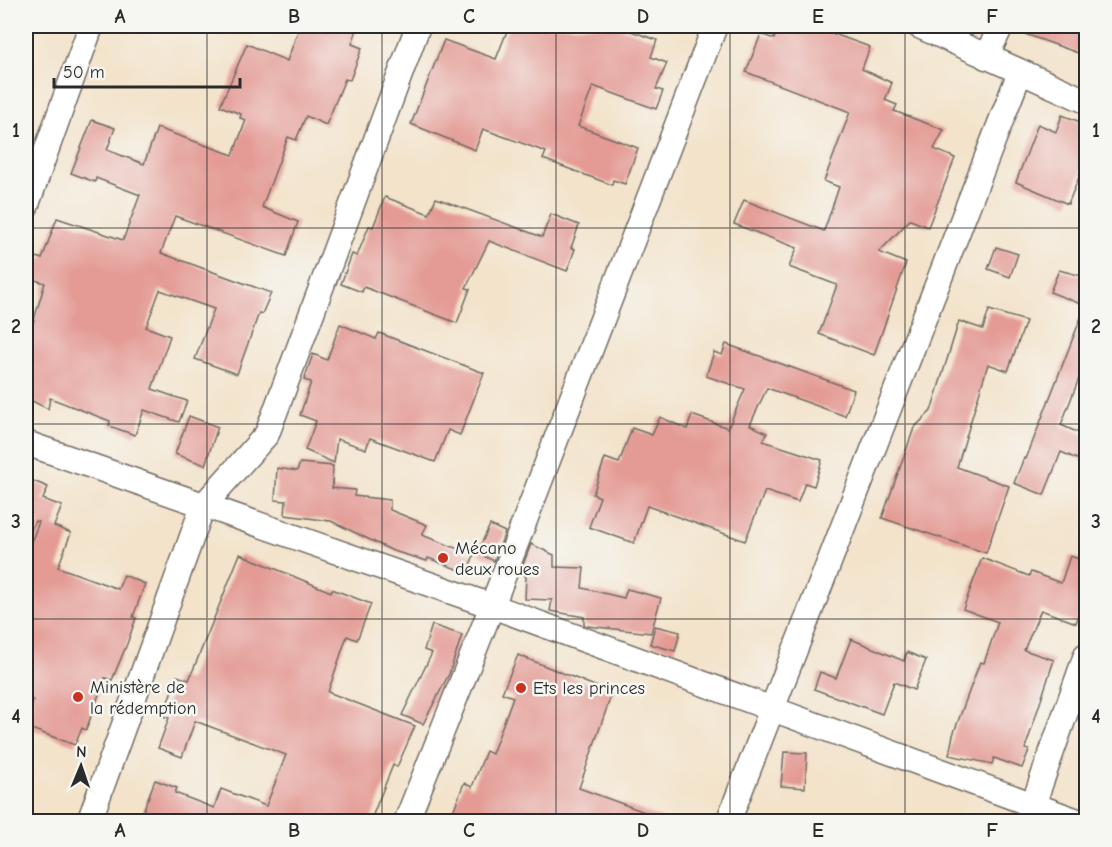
<svg xmlns="http://www.w3.org/2000/svg" width="1112" height="847" viewBox="0 0 1112 847" font-family="'Comic Neue',sans-serif">
	<style>
		.building { fill: #e49b95 }
		.lines { fill: none; stroke-linecap: round; stroke-linejoin: round }
		.street-casing { stroke: #716b63; stroke-width: 27 }
		.street { stroke: #fff; stroke-width: 24 }
		.grid { fill: none; stroke: #2b2b2b; stroke-width: 1.5; stroke-opacity: 0.55 }
		.poi-dot { fill: #c8321e; stroke: #f6f6f2; stroke-width: 2 }
		.labels { text-anchor: middle; stroke-width: 5; stroke-linejoin: round; paint-order: stroke }
		.poi-label { font-size: 18px; fill: #2b2b2b; stroke: #f6f6f2; text-anchor: start }
		.neatline { fill: none; stroke: #2b2b2b; stroke-width: 2 }
		.grid-label { font-size: 20px; text-anchor: middle; font-weight: bold; fill: #2b2b2b }
	</style>
	<rect width="100%" height="100%" fill="#f6f6f2"/>
	<filter id="ink" filterUnits="userSpaceOnUse"><feTurbulence type="fractalNoise" baseFrequency=".0167" numOctaves="2"/><feDisplacementMap in="SourceGraphic" scale="12" xChannelSelector="R" yChannelSelector="G"/><feConvolveMatrix kernelMatrix="1 2 1 2 8 2 1 2 1" color-interpolation-filters="sRGB"/></filter>
	<filter id="wash" filterUnits="userSpaceOnUse"><feTurbulence type="fractalNoise" baseFrequency=".008" numOctaves="4" result="noise"/><feDisplacementMap in="SourceGraphic" scale="24" xChannelSelector="R" yChannelSelector="G"/><feGaussianBlur stdDeviation="1.35" result="paint"/><feColorMatrix in="noise" values="0 0 0 0 0 0 0 0 0 0 0 0 0 0 0 0 0 1.4 0 .05"/><feComposite in="paint" operator="in"/></filter>
	<g filter="url(#wash)">
		<rect width="100%" height="100%" fill="#f3e3cb"/>
		<g id="blocks">
			<g class="building">
				<path d="M300,26H358L352,44L362,48L350,80L345,79L326,125L306,116L296,140L288,137L262,207L298,222L286,256L175,216L161,253L271,293L262,314L259,313L237,374L195,359L214,309L160,290L146,327L170,336L152,389L187,401L179,422L144,410L135,435L109,426L110,421L50,398L48,409L26,398V320L33,323L45,283L28,278L36,257L42,259L57,218L123,240L140,195L96,178L95,182L71,173L92,120L115,128L107,150L144,164L157,128L233,155L246,120L240,118L241,114L220,106L247,44L287,61Z"/>
				<path d="M509,26H616L657,40L651,57L667,63L656,89L663,91L656,109L593,86L578,126L638,148L625,184L613,180L612,185L543,159L546,152L483,129L475,150L411,124L444,40L496,59Z"/>
				<path d="M779,26H812L870,47L862,69L892,83L885,100L897,105L894,111L944,130L934,149L955,158L928,227L910,220L879,252L906,263L874,355L819,334L837,285L789,267L797,248L734,224L744,200L824,231L839,187L824,181L850,112L746,72L761,34L774,39Z"/>
				<path d="M1015,26H1075L1086,30L1078,53L1014,30Z"/>
				<path d="M1062,115L1086,124V160L1068,204L1016,182L1038,124L1056,132Z"/>
				<path d="M385,197L429,214L436,198L542,237L551,214L579,225L571,248L575,249L567,271L489,241L466,288L470,289L457,323L364,287L362,292L341,284L352,254L357,256L369,226L373,227Z"/>
				<path d="M996,247L1018,254L1010,277L988,269Z"/>
				<path d="M1059,270L1086,277V306L1050,292Z"/>
				<path d="M1085,307L1086,360L1061,425L1086,436V463L1061,452L1044,495L1014,483L1024,458L1026,459Z"/>
				<path d="M989,310L1026,321L1008,371L988,364L957,467L1009,486L986,553L882,518L914,428L931,411L959,321L983,329Z"/>
				<path d="M340,324L376,339L379,333L484,373L460,435L448,430L435,462L370,438L366,449L337,439L334,463L305,450L316,421L300,415L311,382L304,380L313,354L327,360Z"/>
				<path d="M726,344L854,390L845,416L767,388L750,425L767,433L763,441L822,460L814,486L805,483L798,502L765,491L745,541L647,506L634,543L589,527L600,497L593,494L605,458L619,463L632,428L652,435L660,417L687,429L692,415L728,428L745,389L706,376L714,352L722,355Z"/>
				<path d="M189,416L218,427L205,465L175,454Z"/>
				<path d="M300,463L333,466L332,488L355,490L354,496L390,500V510L427,525L422,535L474,555L467,573L428,558L427,561L393,551L331,521L285,515L286,501L275,500L277,468L297,471Z"/>
				<path d="M26,478L48,487L43,499L62,506L54,526L71,533L58,567L118,589L124,575L145,584L133,617L136,618L127,644L112,680L105,678L86,730L82,728L75,745L26,727L33,700L26,698V555L39,522L35,521L26,541Z"/>
				<path d="M490,525L505,532L494,561L477,553Z"/>
				<path d="M531,544L554,555V567L584,568L582,588L624,598L627,589L661,598L651,633L587,626L584,625V617L550,611L552,600L525,599L526,576L520,573Z"/>
				<path d="M240,554L331,592L332,589L371,604L357,640L347,636L328,692L415,726L397,767L393,765L370,822H139L155,780L177,788L175,793L214,808L221,789L266,806L286,755L195,721L182,757L158,748L169,718L163,716L177,676L189,680Z"/>
				<path d="M1070,556L1086,561V596L1076,623L1041,610L1024,650L1054,660L1025,749L1029,750L1022,768L994,758L992,764L949,755L953,735L980,662L984,663L998,622L963,609L982,558L1029,576L1031,572L1061,583Z"/>
				<path d="M432,625L462,635L449,674L423,724L402,715L432,653L424,650Z"/>
				<path d="M655,626L680,632L675,651L650,644Z"/>
				<path d="M851,639L904,661L907,652L926,660L914,690L894,682L882,714L814,689L820,672L836,678Z"/>
				<path d="M518,655L612,693L579,788L664,819V822H449L464,783L472,787L486,751L492,754L513,697L502,693Z"/>
				<path d="M784,752L807,753L805,788L781,786Z"/>
			</g>
		</g>
	</g>
	<g filter="url(#ink)">
		<use href="#blocks" fill-opacity="0" stroke="#716b63" stroke-width="1.5"/>
		<g class="lines">
			<defs>
				<g id="street">
					<path d="M919,26L1086,101"/>
					<path d="M986,57L1001,26"/>
					<path d="M26,207L91,26"/>
					<path d="M26,443L492,606L1080,822"/>
					<path d="M89,822L203,506L267,434L418,26"/>
					<path d="M406,822L492,606L715,26"/>
					<path d="M728,822L1020,72"/>
					<path d="M1027,822L1086,655"/>
				</g>
			</defs>
			<use href="#street" class="street-casing"/>
			<use href="#street" class="street"/>
		</g>
	</g>
	<path class="grid" d="M207,26V822M382,26V822M556,26V822M730,26V822M905,26V822M26,228H1086M26,424H1086M26,619H1086"/>
	<g class="poi-dot">
		<circle cx="443" cy="558" r="6"/>
		<circle cx="521" cy="688" r="6"/>
		<circle cx="78" cy="697" r="6"/>
	</g>
	<g class="labels">
		<g class="poi-label">
			<text x="455" y="554">Mécano<tspan x="455" dy="21">deux roues</tspan></text>
			<text x="90" y="693">Ministère de<tspan x="90" dy="21">la rédemption</tspan></text>
			<text x="533" y="694">Ets les princes</text>
		</g>
	</g>
	<rect width="1112" height="847" fill="none" stroke="#f6f6f2" stroke-width="66"/>
	<g transform="translate(81 766) rotate(2)" stroke="#f6f6f2" stroke-width="4.5" paint-order="stroke">
	<path d="M0-4.5L10 22L0 15L-10 22Z" fill="#2b2b2b"/>
	<text y="-9" font-size="16" font-weight="bold" text-anchor="middle" fill="#2b2b2b">N</text>
	</g>
	<path d="M54 78v9h186v-9" fill="none" stroke="#2b2b2b" stroke-width="3"/>
	<text x="63" y="78" font-size="18" fill="#2b2b2b" stroke="#f6f6f2" stroke-width="4.5" paint-order="stroke">50 m</text>
	<rect x="33" y="33" width="1046" height="781" class="neatline"/>
	<g class="grid-label">
		<text x="120" y="23">A</text>
		<text x="294" y="23">B</text>
		<text x="469" y="23">C</text>
		<text x="643" y="23">D</text>
		<text x="818" y="23">E</text>
		<text x="992" y="23">F</text>
		<text x="16" y="137">1</text>
		<text x="1096" y="137">1</text>
		<text x="16" y="333">2</text>
		<text x="1096" y="333">2</text>
		<text x="16" y="528">3</text>
		<text x="1096" y="528">3</text>
		<text x="16" y="723">4</text>
		<text x="1096" y="723">4</text>
		<text x="120" y="837">A</text>
		<text x="294" y="837">B</text>
		<text x="469" y="837">C</text>
		<text x="643" y="837">D</text>
		<text x="818" y="837">E</text>
		<text x="992" y="837">F</text>
	</g>
</svg>
